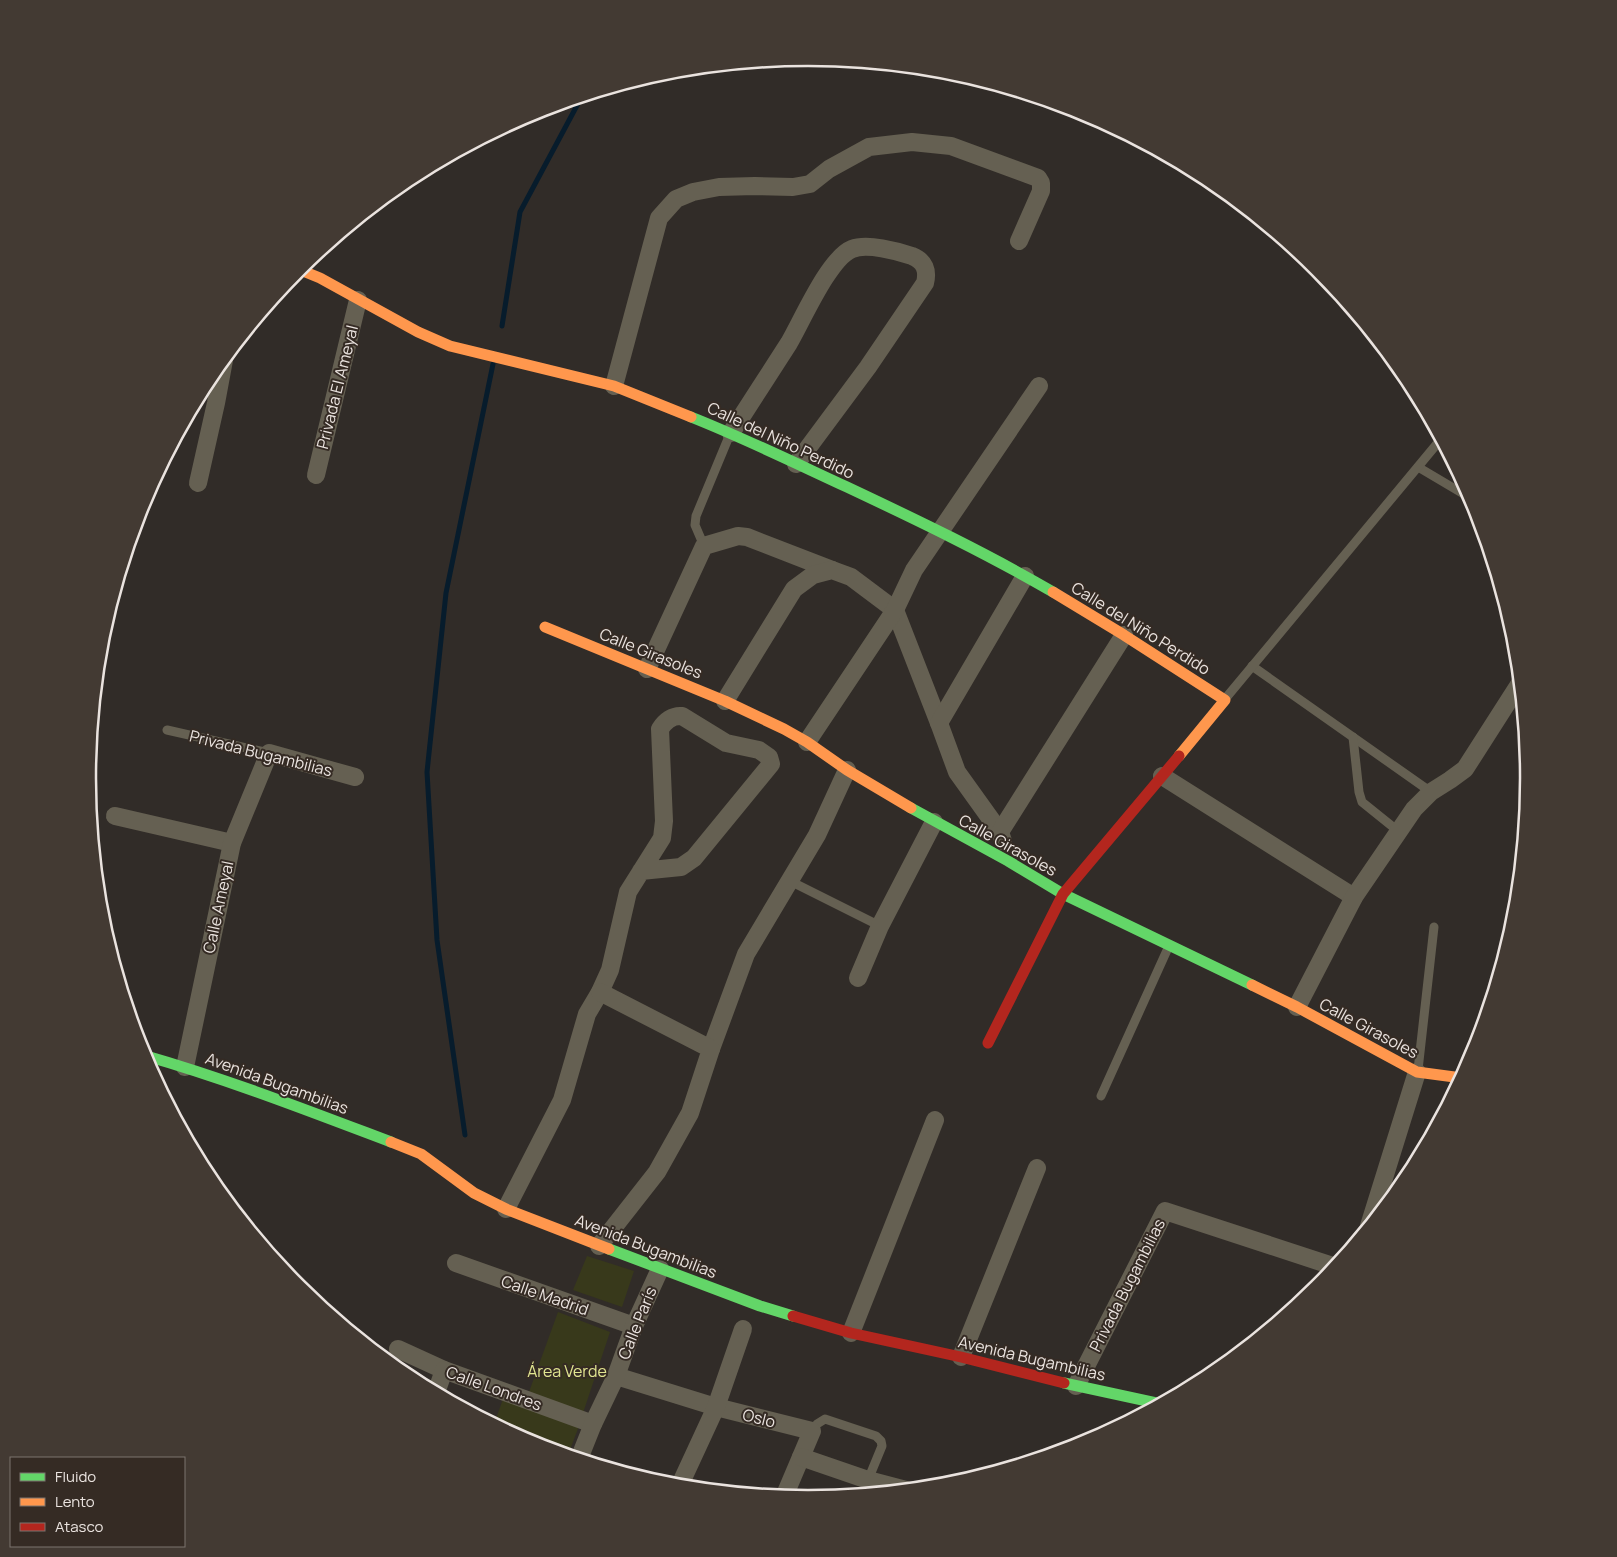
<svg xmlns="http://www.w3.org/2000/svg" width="1617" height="1557" viewBox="0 0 1617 1557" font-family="Manrope,sans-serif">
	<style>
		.green { fill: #38391b }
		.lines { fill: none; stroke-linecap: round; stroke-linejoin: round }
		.stream { stroke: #071c2c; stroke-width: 5 }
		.lane { stroke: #656052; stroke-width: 9 }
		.street { stroke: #656052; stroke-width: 18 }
		.fast { stroke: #63d668; stroke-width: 11 }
		.slow { stroke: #ff974d; stroke-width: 11 }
		.jam { stroke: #b3261e; stroke-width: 11 }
		.labels { text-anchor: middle; stroke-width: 4; stroke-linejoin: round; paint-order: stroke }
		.street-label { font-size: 16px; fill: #eae3df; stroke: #352b24 }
		.park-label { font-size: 16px; fill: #e1e591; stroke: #352b24 }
		.rim { fill: none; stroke: #eae3df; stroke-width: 2.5 }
	</style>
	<rect width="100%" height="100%" fill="#312c28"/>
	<g class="green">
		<path d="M587,1256L634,1271L622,1307L573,1290Z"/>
		<path d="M558,1312L610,1332L583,1413L529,1392Z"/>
		<path d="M503,1399L579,1426L568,1455L532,1445L494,1424Z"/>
	</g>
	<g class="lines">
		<g class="stream">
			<path d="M502,326L520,212L581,98"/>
			<path d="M465,1135L437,940L427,772L446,593L493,364"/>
		</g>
		<g class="lane">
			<path d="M1418,467L1472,499"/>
			<path d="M704,546L695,525L696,516L730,434"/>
			<path d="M1252,666L1431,792"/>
			<path d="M1225,699L1441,439"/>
			<path d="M167,730L269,753"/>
			<path d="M1353,737L1359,792L1362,802L1398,831"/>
			<path d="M790,881L880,926"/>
			<path d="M1418,1070L1434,927"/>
			<path d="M1101,1096L1168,948"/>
			<path d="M812,1431L817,1424L825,1419L876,1436L881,1441L882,1446L868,1480"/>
		</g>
		<g class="street">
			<path d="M614,386L659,218L676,199L693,192L719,187L755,186L793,187L810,184L829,169L869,147L912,142L951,146L1038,178L1041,183V191L1019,241"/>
			<path d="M731,433C750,403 770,373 789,343C802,321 829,258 852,249C867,243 897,251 912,256C925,261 928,271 925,283L868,367L796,464"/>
			<path d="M316,475L358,300"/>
			<path d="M198,483L216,403L224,360"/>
			<path d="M647,669L704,546L738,536L747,537L832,570"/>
			<path d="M725,701L794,589L813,575L832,570L851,577L895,610L939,723"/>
			<path d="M807,742L895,610L914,570L1039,386"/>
			<path d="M1162,776L1354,897"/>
			<path d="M115,816L232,843"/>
			<path d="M1000,832L957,772L939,723L1025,576"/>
			<path d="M1003,841L1000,832L1124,635"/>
			<path d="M858,978L880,926L934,822"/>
			<path d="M1297,1007L1354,897L1414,809L1431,792L1450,780L1465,769L1520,683"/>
			<path d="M711,1049L746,954L817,835L847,770"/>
			<path d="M185,1067L232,843L269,753L355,777"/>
			<path d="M506,1209L562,1100L587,1014L600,992L610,970L628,892L662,838L664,821L660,729C665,721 673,715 682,716L726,743L759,750L769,757L771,764L694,858L681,867L641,871"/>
			<path d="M1369,1226L1417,1072"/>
			<path d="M599,1246L657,1172L690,1113L711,1049L600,992"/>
			<path d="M456,1263L634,1326"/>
			<path d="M851,1333L935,1120"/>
			<path d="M398,1349L444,1370L593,1424"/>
			<path d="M961,1357L1037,1168"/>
			<path d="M616,1376L716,1407L812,1431L784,1497"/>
			<path d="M1076,1386L1165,1211L1336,1267"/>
			<path d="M436,1393L444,1370"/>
			<path d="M801,1457L868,1480L906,1490"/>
			<path d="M579,1459L593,1424L616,1376L634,1326L660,1269"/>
			<path d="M679,1487L716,1407L743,1329"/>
		</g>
		<g class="fast">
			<path d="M691,417C744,438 795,463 847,487C917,520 986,553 1053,592"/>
			<path d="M911,808L1008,861L1063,894L1252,985"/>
			<path d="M143,1055C227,1079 309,1111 391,1142"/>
			<path d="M609,1249L760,1306L793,1316"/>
			<path d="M1064,1383L1161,1404"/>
		</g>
		<g class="slow">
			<path d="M298,269L320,278L418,332L450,346L614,386L691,417"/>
			<path d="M1053,592L1124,635L1225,700L1179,756"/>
			<path d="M545,627L725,701L784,729L807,742L847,770L911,808"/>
			<path d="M1252,985L1297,1007L1417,1072L1462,1078"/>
			<path d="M391,1142L421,1154L474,1193L506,1209L609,1249"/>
		</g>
		<g class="jam">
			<path d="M988,1043L1063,894L1179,756"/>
			<path d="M793,1316L851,1333L961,1357L1064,1383"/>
		</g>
	</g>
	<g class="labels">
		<g class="street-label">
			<text transform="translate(337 387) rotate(-76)" y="6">Privada El Ameyal</text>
			<text transform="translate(781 440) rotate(25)" y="6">Calle del Niño Perdido</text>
			<text transform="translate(1141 628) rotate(32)" y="6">Calle del Niño Perdido</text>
			<text transform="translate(651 653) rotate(22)" y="6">Calle Girasoles</text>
			<text transform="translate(261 753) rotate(14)" y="6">Privada Bugambilias</text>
			<text transform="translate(1008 845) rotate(29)" y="6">Calle Girasoles</text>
			<text transform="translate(218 907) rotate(-78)" y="6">Calle Ameyal</text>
			<text transform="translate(1369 1028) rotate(28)" y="6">Calle Girasoles</text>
			<text transform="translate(277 1083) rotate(20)" y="6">Avenida Bugambilias</text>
			<text transform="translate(646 1246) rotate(21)" y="6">Avenida Bugambilias</text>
			<text transform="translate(1127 1285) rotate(-63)" y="6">Privada Bugambilias</text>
			<text transform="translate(545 1295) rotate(19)" y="6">Calle Madrid</text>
			<text transform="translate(637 1323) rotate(-68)" y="6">Calle París</text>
			<text transform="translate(1032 1358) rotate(13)" y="6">Avenida Bugambilias</text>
			<text transform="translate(494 1388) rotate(20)" y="6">Calle Londres</text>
			<text transform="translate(759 1418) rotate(14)" y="6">Oslo</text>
		</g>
		<g class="park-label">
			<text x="567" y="1377">Área Verde</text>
		</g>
	</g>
	<path d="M0 0H1617V1557H0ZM96 778a712 712 0 1 1 1424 0a712 712 0 1 1-1424 0Z" fill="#433a33" fill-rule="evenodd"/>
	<path class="rim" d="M96 778a712 712 0 1 1 1424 0a712 712 0 1 1-1424 0Z"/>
	<rect x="10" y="1457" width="175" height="90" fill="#352b24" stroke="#7d756f"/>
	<rect x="20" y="1473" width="25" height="8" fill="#63d668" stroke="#7d756f"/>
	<text x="55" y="1482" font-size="15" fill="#eae3df">Fluido</text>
	<rect x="20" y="1498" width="25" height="8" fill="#ff974d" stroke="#7d756f"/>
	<text x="55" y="1507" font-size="15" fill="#eae3df">Lento</text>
	<rect x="20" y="1523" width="25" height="8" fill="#b3261e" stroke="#7d756f"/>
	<text x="55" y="1532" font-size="15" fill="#eae3df">Atasco</text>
</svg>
